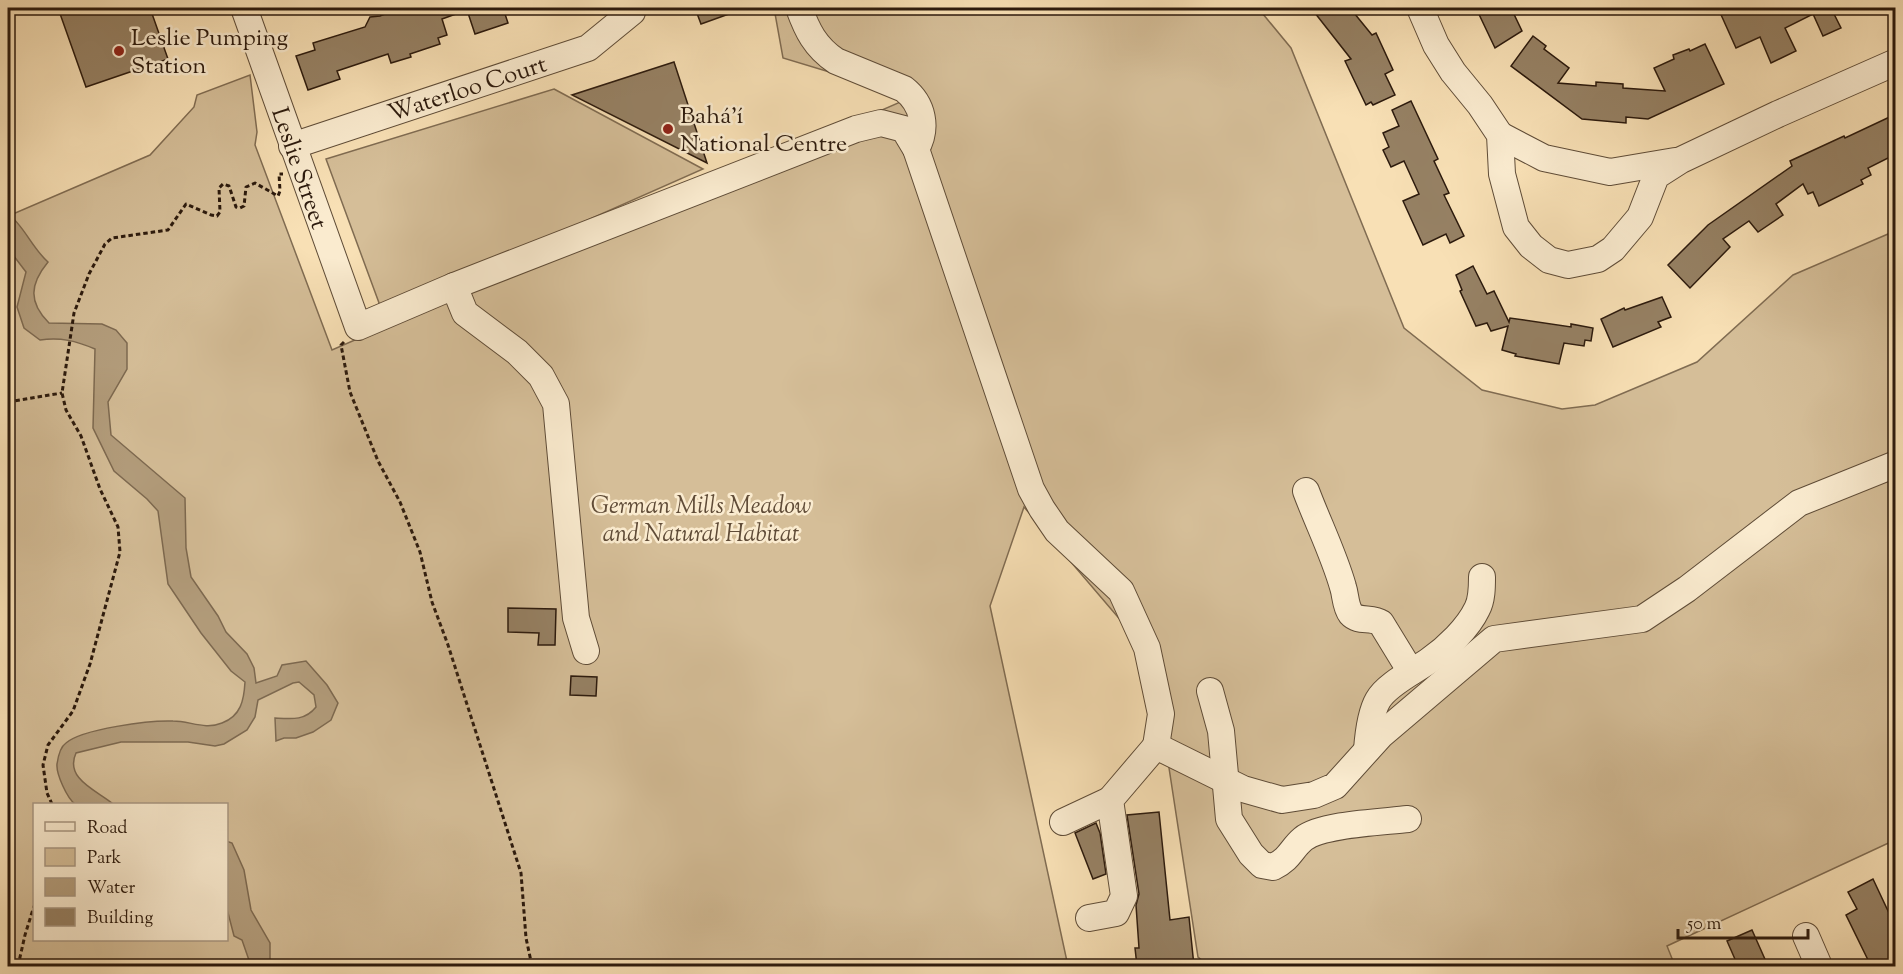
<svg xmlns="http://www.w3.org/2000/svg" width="1903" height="974" viewBox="0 0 1903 974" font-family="'Sorts Mill Goudy',serif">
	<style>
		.green { fill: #d5be98; stroke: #806c52; stroke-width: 1.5; fill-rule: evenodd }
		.water { fill: #b39d7c; stroke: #7d6950; stroke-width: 1.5 }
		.building { fill: #968164; stroke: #2c1a0d; stroke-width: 1.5 }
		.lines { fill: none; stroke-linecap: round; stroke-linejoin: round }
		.minor-casing { stroke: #5f4c37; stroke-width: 28 }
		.path { stroke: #2c1a0d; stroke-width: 3; stroke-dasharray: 4.5 3; stroke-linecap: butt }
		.minor { stroke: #faebcf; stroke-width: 26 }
		.poi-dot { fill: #8f2418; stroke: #faebcf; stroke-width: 2 }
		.labels { text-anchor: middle; stroke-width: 5; stroke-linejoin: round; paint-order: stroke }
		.poi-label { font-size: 24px; fill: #2c1a0d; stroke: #faebcf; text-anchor: start }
		.street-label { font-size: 24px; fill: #2c1a0d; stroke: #faebcf }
		.park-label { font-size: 24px; font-style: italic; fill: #5f4b37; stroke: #faebcf }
	</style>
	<rect width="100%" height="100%" fill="#f8e0b5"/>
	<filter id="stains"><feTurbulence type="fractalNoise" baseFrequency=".00333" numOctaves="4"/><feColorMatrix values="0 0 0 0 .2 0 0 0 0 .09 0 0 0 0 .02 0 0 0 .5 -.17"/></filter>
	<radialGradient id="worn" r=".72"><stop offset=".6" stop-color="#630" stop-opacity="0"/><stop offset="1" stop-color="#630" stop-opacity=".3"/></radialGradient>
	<g class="green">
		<path d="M774,8H1258L1291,48L1404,328L1482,390L1562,409L1595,405L1697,362L1793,275L1895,231V840L1667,946L1675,966H1209L1198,957L1152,657L1024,507L990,606L1068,966H8V201L13,214L150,155L194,107L197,95L250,75L257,132L255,145L332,350L912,97L783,58ZM34,804H226V940H34Z"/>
		<path d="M554,89L703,169L382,311L326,159Z"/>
	</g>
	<g class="water">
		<path d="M8,214C23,224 32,248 48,262C30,284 28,302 49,323L102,324L116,330L127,343V369L108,402L111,435L185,498L186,548L191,577L218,616L226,632L247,654L254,668L256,683L277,676L282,665L306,661L327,685L338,703L331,720L313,732L296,738H284L276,741L275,718C291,719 305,721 316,707L314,695L299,682L293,683L258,700L255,717L247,730L224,744L215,746L188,742H121L76,753C64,779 98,791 113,804H75C67,798 56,774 57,764C58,757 60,747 66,743C82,729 150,720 173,721C190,721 205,730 222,723C241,716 244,700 245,682L231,671L201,633L168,584L158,511L147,499L114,471L93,428L95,349C76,341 61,337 40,340L24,328L17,307L26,272L10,251L8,254Z"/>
		<path d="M226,841L232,843L244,870L251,910L270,943V966H251L242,940L234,936L227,909Z"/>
	</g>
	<g class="building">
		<path d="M58,8H150L168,59L86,87Z"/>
		<path d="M415,8H503L508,23L475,34L467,10L442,19L447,35L438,38L440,44L410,54L411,57L391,63L388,54L337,71L340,79L308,90L296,56L315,50L313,43L365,27L370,17L380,16L390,12L395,14Z"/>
		<path d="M695,8H743V9L701,24Z"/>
		<path d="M1311,8H1350L1372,35L1376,33L1393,70L1385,74L1395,95L1373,105L1371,102L1366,105L1345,61L1351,59Z"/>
		<path d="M1476,8H1511L1522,31L1495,48Z"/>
		<path d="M1718,8H1742L1744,13L1755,8H1831L1841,28L1823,36L1813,14L1785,28L1796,51L1771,63L1760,37L1736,48Z"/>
		<path d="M1533,36L1546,46L1544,49L1569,68L1558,83L1596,86V82L1623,84V88L1665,91L1654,68L1674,59L1673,55L1689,49L1690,51L1705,44L1724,84L1648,119L1626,117V123L1582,119L1511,66Z"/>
		<path d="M674,62L707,163L572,95Z"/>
		<path d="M1411,101L1438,159L1434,161L1449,193L1444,195L1464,236L1450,243L1446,234L1423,245L1403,201L1419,194L1404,161L1391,167L1383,150L1389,147L1383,133L1399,126L1392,110Z"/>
		<path d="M1896,114V154L1868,168L1871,175L1861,180L1863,184L1819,206L1813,192L1808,194L1803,184L1776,204L1783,215L1758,232L1749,221L1723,239L1730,247L1690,288L1668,265L1708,225L1792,166L1790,161L1844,136L1845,138Z"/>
		<path d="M1473,266L1487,294L1494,291L1509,322L1510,318L1571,327V324L1593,328L1591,341L1585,340L1584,346L1564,343L1559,364L1515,356L1516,354L1502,350L1508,326L1491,331L1487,323L1476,326L1460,291L1462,290L1456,275Z"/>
		<path d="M1662,297L1671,317L1658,322L1661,327L1613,347L1601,319L1624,308L1625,310Z"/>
		<path d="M508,608L556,609L555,645H538L539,633L508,632Z"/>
		<path d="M571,676L597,677L596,696L570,695Z"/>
		<path d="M1159,812L1170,920L1189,917L1194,966H1137L1135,948H1139L1136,905L1139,894L1127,815Z"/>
		<path d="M1096,823L1100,833L1106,874L1093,879L1075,833Z"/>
		<path d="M1873,879L1896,928V966H1871L1846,915L1857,909L1848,892Z"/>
		<path d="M1752,930L1768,966H1738L1727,941Z"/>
	</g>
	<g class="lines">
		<defs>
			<g id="minor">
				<path d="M244,8L358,327L454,286L856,129L881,123L904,129L916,149L1031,489L1042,509L1057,531L1121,591L1147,648L1161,714L1156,746L1243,789L1282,800L1314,795L1335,786L1381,735L1494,639L1642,619L1687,589L1799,503L1896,464"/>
				<path d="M799,8C807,30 815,47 836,61L904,89C923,104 928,128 916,149"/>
				<path d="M1420,8L1436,45L1453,72L1480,105L1500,135L1502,174L1516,227L1531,246L1549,260L1568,265L1598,259L1613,249L1640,217L1656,176L1681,160L1778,114L1896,62"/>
				<path d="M1500,135L1544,158L1610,172L1675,161"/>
				<path d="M292,146L588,48L632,12"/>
				<path d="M454,286L465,313L517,352L541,376L556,404L576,618L586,651"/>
				<path d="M1306,491C1318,523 1334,555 1343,587C1346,596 1345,606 1351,614C1358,622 1372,617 1381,623L1411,672"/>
				<path d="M1210,691L1221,731L1229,819L1251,854L1262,865L1273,867C1291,858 1291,849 1303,839C1321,824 1384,822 1408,819"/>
				<path d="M1367,750C1368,736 1371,712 1378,700C1387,684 1415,671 1430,660C1447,648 1468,628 1477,609C1482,600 1482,587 1482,577"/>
				<path d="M1063,822L1110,800"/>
				<path d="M1089,918L1116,913L1124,896L1110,800L1156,746"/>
				<path d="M1806,936L1819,966"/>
			</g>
		</defs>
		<use href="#minor" class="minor-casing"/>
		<g class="path">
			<path d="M344,342L341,345L350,392L378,461L400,502L420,552L432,602L448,645L521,873L526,938L532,966"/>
			<path d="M8,402L62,393"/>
			<path d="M52,804L47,793L43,765L48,745L73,711L90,664L120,552L118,527L100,489L81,436L66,410L62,393L74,313L89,274L105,244L112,238L168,230L186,204L211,215L217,216L220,212L219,188L223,184L229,186L236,207L240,208L244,206L246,187L255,183L278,196L280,191L279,174H283"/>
			<path d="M18,966L25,935L34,906"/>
		</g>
		<use href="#minor" class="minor"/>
	</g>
	<g class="poi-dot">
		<circle cx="119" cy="51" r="6"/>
		<circle cx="668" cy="129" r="6"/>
	</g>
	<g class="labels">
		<g class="poi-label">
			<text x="131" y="45">Leslie Pumping<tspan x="131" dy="28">Station</tspan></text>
			<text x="680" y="123">Bahá'í<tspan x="680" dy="28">National Centre</tspan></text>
		</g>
		<g class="street-label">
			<text transform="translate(467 88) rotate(-18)" y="8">Waterloo Court</text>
			<text transform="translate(300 168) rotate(71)" y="8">Leslie Street</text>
		</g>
		<g class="park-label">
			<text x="701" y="513">German Mills Meadow<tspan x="701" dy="28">and Natural Habitat</tspan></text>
		</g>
	</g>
	<rect width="1903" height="974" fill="none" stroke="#f8e0b5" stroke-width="30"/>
	<rect x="9" y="9" width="1885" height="956" fill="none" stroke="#2c1a0d" stroke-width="3"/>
	<rect x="15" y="15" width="1873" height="944" fill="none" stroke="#2c1a0d" stroke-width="1.5"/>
	<rect x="33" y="803" width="195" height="138" fill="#faebcf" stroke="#a89781" stroke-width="1.5"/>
	<rect x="45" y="822" width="30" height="9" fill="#faebcf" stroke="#a89781" stroke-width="1.5"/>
	<text x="87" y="833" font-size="18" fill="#2c1a0d">Road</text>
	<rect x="45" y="848" width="30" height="18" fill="#d5be98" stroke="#a89781" stroke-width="1.5"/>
	<text x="87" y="863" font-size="18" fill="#2c1a0d">Park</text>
	<rect x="45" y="878" width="30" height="18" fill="#b39d7c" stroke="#a89781" stroke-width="1.5"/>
	<text x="87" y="893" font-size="18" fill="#2c1a0d">Water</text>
	<rect x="45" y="908" width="30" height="18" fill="#968164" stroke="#a89781" stroke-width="1.5"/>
	<text x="87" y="923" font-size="18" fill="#2c1a0d">Building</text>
	<path d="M1678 929v9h130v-9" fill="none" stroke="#2c1a0d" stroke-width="3"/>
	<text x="1687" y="929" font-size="18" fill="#2c1a0d" stroke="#faebcf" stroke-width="4.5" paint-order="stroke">50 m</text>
	<rect width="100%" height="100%" filter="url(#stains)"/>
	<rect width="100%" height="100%" fill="url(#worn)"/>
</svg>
